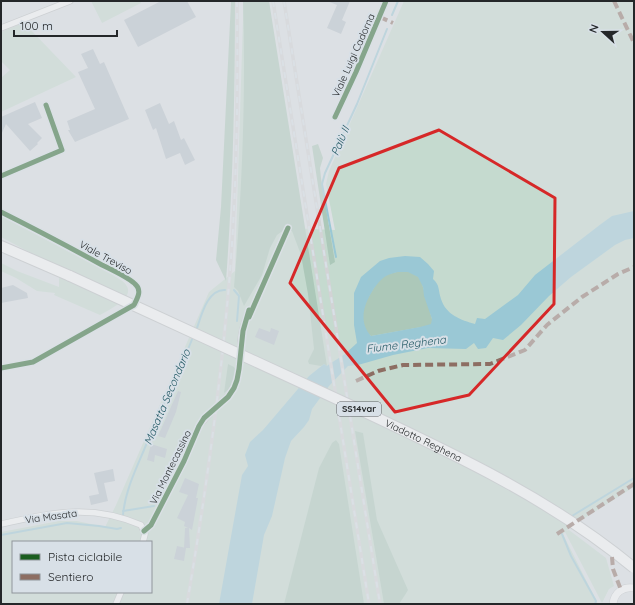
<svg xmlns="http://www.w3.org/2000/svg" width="635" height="605" viewBox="0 0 635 605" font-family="Quicksand,sans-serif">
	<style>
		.green { fill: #c5dacf; fill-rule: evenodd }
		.forest { fill: #acc8b9 }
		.water { fill: #9ac8d5; fill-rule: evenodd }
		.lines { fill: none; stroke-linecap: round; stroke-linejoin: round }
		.stream { stroke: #9ac8d5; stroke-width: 2 }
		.building { fill: #b7c1ca }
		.minor-tunnel { stroke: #b7bbbf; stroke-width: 5.5; stroke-dasharray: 5.5 3; stroke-linecap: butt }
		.minor-casing { stroke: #babdbf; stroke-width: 7 }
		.tertiary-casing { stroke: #babdbf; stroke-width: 8 }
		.trunk-casing { stroke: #babdbf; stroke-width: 12 }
		.minor { stroke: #fafafb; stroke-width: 5.5 }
		.tertiary { stroke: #fafafb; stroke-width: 7 }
		.trunk { stroke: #fafafb; stroke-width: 10 }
		.rail-casing { stroke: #d2d3d5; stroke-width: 3.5 }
		.rail { stroke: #d8e0e7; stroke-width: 2; stroke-dasharray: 6; stroke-linecap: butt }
		.trunk-bridge-casing { stroke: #babdbf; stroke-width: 12; stroke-linecap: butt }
		.trunk-bridge { stroke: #fafafb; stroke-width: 10 }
		.quiet { stroke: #8d6e63; stroke-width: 4; stroke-dasharray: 8 4; stroke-linecap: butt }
		.cycleway-casing { stroke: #d8e0e7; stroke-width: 8 }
		.cycleway { stroke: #1b5e20; stroke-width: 5 }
		.marked { fill: none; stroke: #d62828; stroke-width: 3; stroke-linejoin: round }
		.labels { text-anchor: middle; stroke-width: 4; stroke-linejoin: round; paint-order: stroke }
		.shield { fill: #d8e0e7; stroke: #5a5e62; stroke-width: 1 }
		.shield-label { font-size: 9px; font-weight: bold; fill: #242729 }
		.street-label { font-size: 10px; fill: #242729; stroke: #d8e0e7 }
		.water-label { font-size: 11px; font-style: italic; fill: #225864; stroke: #d8e0e7 }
	</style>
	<rect width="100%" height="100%" fill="#dce0e4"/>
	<g class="green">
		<path d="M91,1H140L141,3L102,23Z"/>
		<path d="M243,1H269L285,228L335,230L326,184L329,171L404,1H634V487L580,521L566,531L569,530L606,558L614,586L609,589L602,603L565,532L563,534L598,604H1V532L59,521H77L105,527L116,505L209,292L235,271L243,20ZM13,542H151V592H13Z"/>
		<path d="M23,23L26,25L76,77L1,112V78L10,70L1,61V32Z"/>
		<path d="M1,216L113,275C117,278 124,281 126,285C136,298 108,310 100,315L54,295L55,293L37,291L16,278L1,271V263L17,271L59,287V268L1,237Z"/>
	</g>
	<g class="forest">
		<path d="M231,1H235C235,95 233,188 226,281L216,260L221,207Z"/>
		<path d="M243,1H269L327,366L324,364L321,366L309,364L308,361L314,349L308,294L301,255L292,231L284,230L277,235L270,248L262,275L244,306L238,291L234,287C242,192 246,96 243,1Z"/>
		<path d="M318,144L323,158L320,168L321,178L335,262L330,265L312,146Z"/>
		<path d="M404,270L416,274L421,280L432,319L433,325L371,336L362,329L363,306L381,276Z"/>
		<path d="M228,364L234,367L236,371L232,387L224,393Z"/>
		<path d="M355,431L363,433L377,520L408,590L405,595L399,604H384Z"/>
		<path d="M336,440L339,444L364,604H284L319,468L332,443Z"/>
	</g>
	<path class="water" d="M634,211V238L625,240L615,245L571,277L549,296L521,325L503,340L493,338L486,348L478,349L474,343L466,349L428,348L393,355L358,365L348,366L329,386L312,409L309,420L304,427L291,441L285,458L272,516L264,535L252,604H219L242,475L248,466L245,455L250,442L263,430L309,376L324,364L327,366L328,365L345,354L357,343L354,325V293L361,277L380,261L389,258L405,256L420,257L428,264L434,271L433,279C440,285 438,290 441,299C446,315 461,320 475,324L477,318L485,319L518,295L535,275L601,224L612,216ZM398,272H408L418,277L423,287L424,296L432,319L431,324L420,327L371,336C358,322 364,304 373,290C376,285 381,279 386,276C389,274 394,273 398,272Z"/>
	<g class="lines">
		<g class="stream">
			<path d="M392,15L398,1"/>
			<path d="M336,257L322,184L325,173L357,104L387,29"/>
			<path d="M234,290L239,296L237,321"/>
			<path d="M196,331C201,317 207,289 225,290"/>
			<path d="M123,511L154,506"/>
			<path d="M123,515C125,492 135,471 144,450C159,412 178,375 193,337"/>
			<path d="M572,516L634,478"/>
			<path d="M562,534L571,556L596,601L595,604"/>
			<path d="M1,535L67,523L99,526L117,529L121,528"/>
		</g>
	</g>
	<g class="building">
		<path d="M161,1H187L196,17L138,47L124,20Z"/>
		<path d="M327,1H350L342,20L346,22L341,34L327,28L337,5Z"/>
		<path d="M93,49L100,64L104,62L129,119L75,142L68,130H70L67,121L95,109L78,72L88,68L81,54Z"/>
		<path d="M35,102L42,118L28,124L42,138L37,143L38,144L30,151L6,124L1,135V117Z"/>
		<path d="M160,103L169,124L174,121L181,140L184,138L195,160L185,165L180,153L166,159L156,128L153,130L145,110Z"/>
		<path d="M13,285L27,293L28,298L1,303V288Z"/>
		<path d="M259,328L270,332L271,328L279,331L274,345L255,337Z"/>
		<path d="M178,391L181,392L176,412L165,438L158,436Z"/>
		<path d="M151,444L167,449L165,458L155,455L154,462L147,460Z"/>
		<path d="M113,469L115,481L104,483L108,501L91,505L89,496L99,494L94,473Z"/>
		<path d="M185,478L199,484L196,498H198L192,530L189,528L190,548H184L185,528H188L184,526L185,522L177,518L188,495L179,492Z"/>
		<path d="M177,546L186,548L184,561L174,559Z"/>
	</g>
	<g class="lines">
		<path class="minor-tunnel" d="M212,411L222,402"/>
		<defs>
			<g id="minor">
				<path d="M1,28L70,1"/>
				<path d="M335,117L356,72L386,1"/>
				<path d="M1,176L62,150L46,105"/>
				<path d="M1,212C35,229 69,247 102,265C110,269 130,278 136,285C142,291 137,299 134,305L33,362L1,368"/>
				<path d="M222,402C242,385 239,362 241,338C242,328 246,319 249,310"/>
				<path d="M1,524C53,513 90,503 141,525L145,534L143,542"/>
				<path d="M144,531L151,525L184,461L199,426L212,411"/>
				<path d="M116,604L121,592"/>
			</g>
			<path id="tertiary" d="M613,604C614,593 623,586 634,588"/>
			<path id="trunk" d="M1,246L70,276"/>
		</defs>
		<use href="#minor" class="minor-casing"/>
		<use href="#tertiary" class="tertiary-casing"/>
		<use href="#trunk" class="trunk-casing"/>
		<use href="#minor" class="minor"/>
		<use href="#tertiary" class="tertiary"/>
		<use href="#trunk" class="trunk"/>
		<defs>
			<g id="rail">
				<path d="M273,1L369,604"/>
				<path d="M284,1L380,604"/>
				<path d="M187,604C205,498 220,391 229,284C237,190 238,95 237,1"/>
			</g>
		</defs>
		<use href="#rail" class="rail-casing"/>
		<use href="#rail" class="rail"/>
		<defs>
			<g id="trunk-bridge">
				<path id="s1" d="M70,276C164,319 258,362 352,406C450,452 550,498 634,568"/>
			</g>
		</defs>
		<use href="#trunk-bridge" class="trunk-bridge-casing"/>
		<use href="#trunk-bridge" class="trunk-bridge"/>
		<g class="quiet">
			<path d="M614,1L634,43"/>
			<path d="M380,17L393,23"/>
			<path d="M356,381L378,371L403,365L490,364L525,350L547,325L582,297L618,274L634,267"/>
			<path d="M557,534L634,484"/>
			<path d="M612,557L613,569L621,590"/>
		</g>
		<defs>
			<g id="cycleway">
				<path d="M335,117L356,72L386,1"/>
				<path d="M1,176L62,150L46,105"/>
				<path d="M1,212C35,229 69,247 102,265C110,269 130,278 136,285C142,291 137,299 134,305L33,362L1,368"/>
				<path d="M249,317L288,228"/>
				<path d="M144,531L151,525L184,461L199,426L204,418L228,397L234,388L237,380L239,369L243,331L249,310"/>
			</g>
		</defs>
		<use href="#cycleway" class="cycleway-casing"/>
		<use href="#cycleway" class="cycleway"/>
	</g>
	<path d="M0 0H635V605H0ZM439,130L555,198L554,304L469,395L395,412L290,283L339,168Z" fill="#dce0e4" fill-opacity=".55" fill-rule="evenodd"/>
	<path class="marked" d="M439,130L555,198L554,304L469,395L395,412L290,283L339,168Z"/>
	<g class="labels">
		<rect class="shield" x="337" y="402" width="44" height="14" rx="3"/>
		<g class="shield-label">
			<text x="359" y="412">SS14var</text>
		</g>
		<g class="street-label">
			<text transform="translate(353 55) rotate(-66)" y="4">Viale Luigi Cadorna</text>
			<text transform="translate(106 257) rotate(29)" y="4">Viale Treviso</text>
			<text dy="4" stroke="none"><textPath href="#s1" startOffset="390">Viadotto Reghena</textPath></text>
			<text transform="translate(170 467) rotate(-64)" y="4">Via Montecassino</text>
			<text transform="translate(51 516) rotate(-8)" y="4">Via Masata</text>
		</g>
		<g class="water-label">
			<text transform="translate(340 141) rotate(-67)" y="4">Palù II</text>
			<text transform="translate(406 344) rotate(-7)" y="4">Fiume Reghena</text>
			<text transform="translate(167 397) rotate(-67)" y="4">Masatta Secondario</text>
		</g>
	</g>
	<rect width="635" height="605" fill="none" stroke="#242729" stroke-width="4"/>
	<rect x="12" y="541" width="140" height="52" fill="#d8e0e7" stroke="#90969b"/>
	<rect x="20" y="554" width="20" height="6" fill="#1b5e20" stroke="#90969b"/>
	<text x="48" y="561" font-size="12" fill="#242729">Pista ciclabile</text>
	<rect x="20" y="574" width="20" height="6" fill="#8d6e63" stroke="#90969b"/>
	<text x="48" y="581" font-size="12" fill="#242729">Sentiero</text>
	<g transform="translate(603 32) rotate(291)" stroke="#d8e0e7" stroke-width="3" paint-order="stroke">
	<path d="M0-3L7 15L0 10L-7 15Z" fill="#242729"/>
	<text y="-6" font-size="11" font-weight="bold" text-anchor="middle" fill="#242729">N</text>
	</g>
	<path d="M14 30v6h103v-6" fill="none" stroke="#242729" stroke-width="2"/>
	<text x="20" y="30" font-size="12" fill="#242729" stroke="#d8e0e7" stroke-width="3" paint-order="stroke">100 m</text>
</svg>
